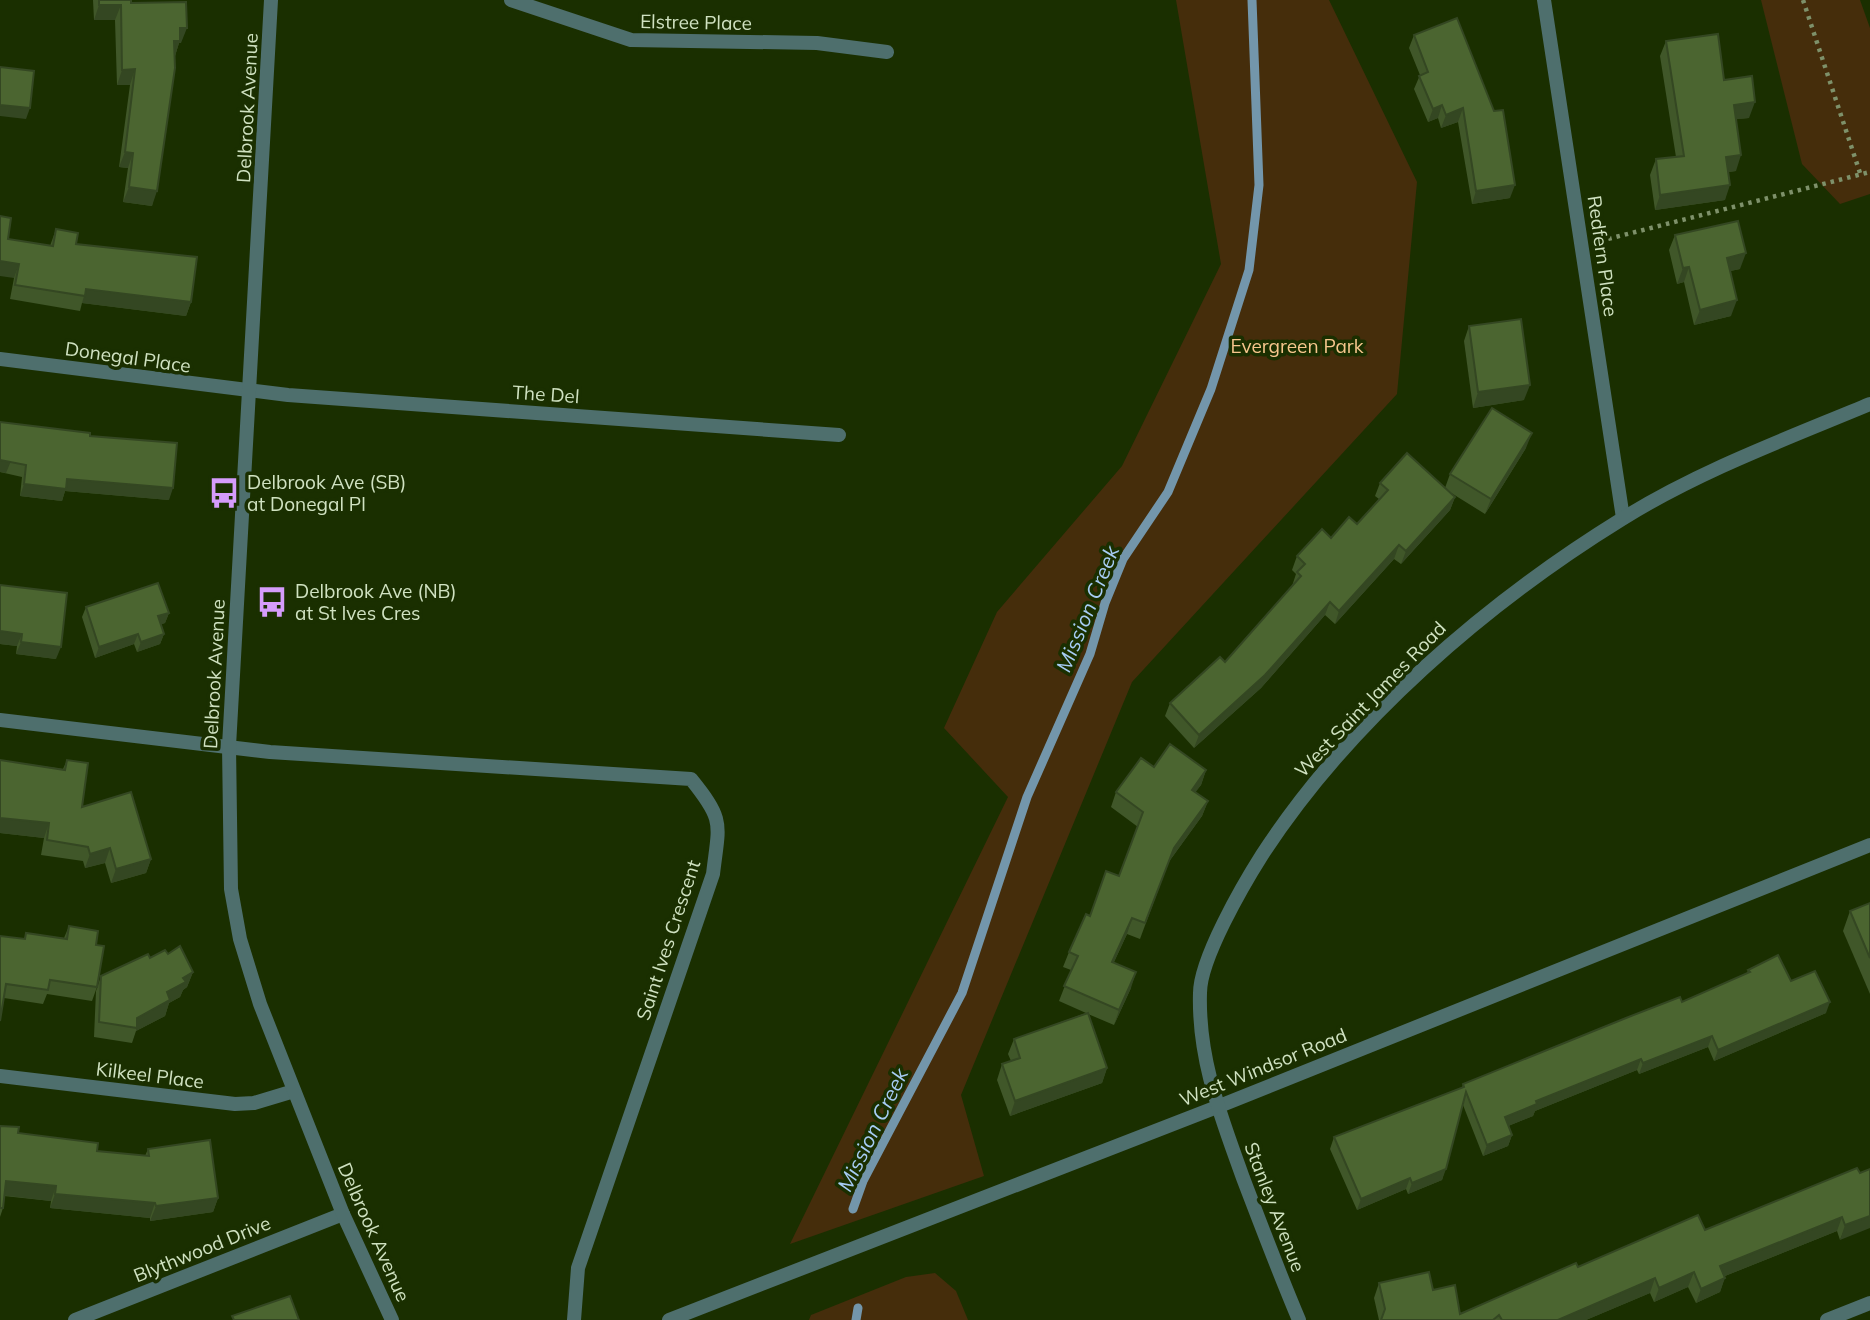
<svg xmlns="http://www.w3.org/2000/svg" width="1870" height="1320" viewBox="0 0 1870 1320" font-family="Mulish,sans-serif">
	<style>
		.green { fill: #452d0b }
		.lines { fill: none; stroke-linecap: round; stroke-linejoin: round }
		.stream { stroke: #7396ab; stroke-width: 9 }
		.path { stroke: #7e916a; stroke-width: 4.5; stroke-dasharray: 3.5 5; stroke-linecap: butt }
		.minor { stroke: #4e6f6d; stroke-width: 14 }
		.tertiary { stroke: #4e6f6d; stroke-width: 14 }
		.wall { fill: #405729 }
		.shaded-wall { fill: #344722 }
		.building { fill: #4b6530; stroke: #344722; stroke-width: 2 }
		.labels { text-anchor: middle; stroke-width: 7; stroke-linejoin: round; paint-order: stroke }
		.street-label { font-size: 19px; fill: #d0e2c1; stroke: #1a2f00 }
		.park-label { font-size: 19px; fill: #f7c68d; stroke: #1a2f00 }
		.poi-label { font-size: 19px; fill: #d0e2c1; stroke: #1a2f00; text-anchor: start }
		.water-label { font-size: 21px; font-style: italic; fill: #a7ccf4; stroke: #1a2f00 }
	</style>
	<rect width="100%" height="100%" fill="#1a2f00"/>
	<g class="green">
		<path d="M1176,0H1329L1417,182L1397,394L1132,682L961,1095L984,1176L790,1244L1008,797L944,728L997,612L1122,466L1221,264Z"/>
		<path d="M1761,0H1860L1870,28V194L1840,204L1802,164Z"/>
		<path d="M935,1273L956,1291L968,1320H809L811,1315L906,1277Z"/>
	</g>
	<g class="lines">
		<g class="stream">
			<path d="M853,1209L863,1181L962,993L1027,797L1090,654L1105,603L1123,559L1168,492L1211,389L1249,270L1259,185L1252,0"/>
			<path d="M856,1320L858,1308"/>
		</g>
		<g class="path">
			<path d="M1803,0L1861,176"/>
			<path d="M1600,241L1870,172"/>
		</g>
		<g class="minor">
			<path d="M511,0L631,40L817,43L887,52"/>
			<path d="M1544,0L1623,518"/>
			<path d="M0,359L288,395L839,435"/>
			<path d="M0,720L270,752L691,779C725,821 719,823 713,874L578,1268L574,1320"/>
			<path d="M0,1076L235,1104L254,1103L294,1091"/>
			<path d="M75,1320L343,1214"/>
			<path d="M669,1320L1217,1107L1870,845"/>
			<path d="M1299,1320C1279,1273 1261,1225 1243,1178C1221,1116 1198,1060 1200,993C1200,959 1243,885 1262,855C1349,721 1486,603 1622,519C1699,471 1786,439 1870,404"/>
			<path d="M1827,1320L1870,1303"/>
		</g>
		<path class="tertiary" d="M271,0L229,746L231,889L240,939L260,1004L343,1214L392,1320"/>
	</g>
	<g class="wall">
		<path d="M93,0H131V3L181,43H179L175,56L152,206L123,202L128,168L119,167L130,85H117L115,20H94Z"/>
		<path d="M1457,18L1510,198L1472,204L1458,122L1441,128L1438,118L1428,122L1414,89L1420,75L1409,48L1414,35Z"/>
		<path d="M1666,41L1724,80L1749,118L1736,119V171L1728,172L1725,200L1655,210L1650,175L1656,159L1676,157L1660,56Z"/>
		<path d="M56,229L76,244L191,302L186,316L82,303L80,311L10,299L14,278L8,239L50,246Z"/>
		<path d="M1675,235L1740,269L1730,271L1731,316L1694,325L1684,282L1677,284L1669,250Z"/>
		<path d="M1469,326L1524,400L1473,408L1464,341Z"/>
		<path d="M0,422L90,436L169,500L65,491L62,501L20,496L22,477L0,472Z"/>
		<path d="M1526,448L1485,514L1448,491L1455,497L1450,510L1401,564L1394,559L1335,624L1325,615L1261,688L1194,748L1165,716L1170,703L1225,662L1292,586L1296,574L1292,570L1297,556L1357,524L1379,499L1375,496L1380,483L1445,488L1450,474Z"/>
		<path d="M0,585L56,659L16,654L17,646L0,644Z"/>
		<path d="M86,607L169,613L165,623L161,624L164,634L160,644L137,652L134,644L95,658L82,617Z"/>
		<path d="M0,760L63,769L67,760L82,807L151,859L146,873L111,883L105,863L85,868L83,861L41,855L44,838L0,833Z"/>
		<path d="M1154,767L1206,770L1201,785L1195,792L1208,801L1202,816L1168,863L1140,939L1127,934L1114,962L1131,988L1114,1025L1088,1014L1107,1068L1102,1083L1010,1116L997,1080L1002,1064L1011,1061L1008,1054L1014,1039L1086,1013L1059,1001L1071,970L1063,967L1069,952L1090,916L1119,876L1138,827L1111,807L1116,792Z"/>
		<path d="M1870,903V994L1843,931L1850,911Z"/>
		<path d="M69,926L96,945L97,987L92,1001L47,994L43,1004L4,998L0,936L24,939L26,933L64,938Z"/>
		<path d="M168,954L193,972L187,987L183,990L180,997L169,1003L165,1016L136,1031L132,1043L94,1037L96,991L101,976L150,958Z"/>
		<path d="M1748,970L1791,981L1826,1013L1714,1061L1708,1047L1639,1074L1637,1070L1535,1111L1533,1116L1508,1126L1512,1135L1508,1146L1483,1156L1463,1105L1442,1180L1408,1194L1406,1189L1357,1210L1330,1149L1334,1137L1462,1088L1463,1084L1682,1002L1747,973Z"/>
		<path d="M0,1126L18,1133L97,1151L145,1156L148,1149L218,1198L213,1212L150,1221V1218L50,1208L51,1201L4,1196L3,1208L0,1217Z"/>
		<path d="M1870,1169L1840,1240L1837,1231L1725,1276L1720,1292L1696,1303L1688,1287L1654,1302L1650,1293L1586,1320H1379L1374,1298L1379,1283L1433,1290L1460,1314L1578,1267L1705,1230Z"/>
	</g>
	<g class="shaded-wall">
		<path d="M99,5H121L115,20H94Z"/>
		<path d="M180,28H187L181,43H179L175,56L174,41Z"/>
		<path d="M135,69L130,85H117L122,70Z"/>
		<path d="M1755,102L1749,118L1729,120L1734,105Z"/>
		<path d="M0,105L30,108L26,119L0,116Z"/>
		<path d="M1442,105L1438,118L1428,122L1433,109Z"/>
		<path d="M1463,108L1458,122L1441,128L1446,115Z"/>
		<path d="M125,152L133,153L128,168L119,167Z"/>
		<path d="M1741,155L1736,171L1721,173L1726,157Z"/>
		<path d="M1515,185L1510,198L1472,204L1476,191Z"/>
		<path d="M1730,185L1725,200L1655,210L1660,195Z"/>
		<path d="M129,187L157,191L152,206L123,202Z"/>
		<path d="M1746,253L1740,269L1721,273L1727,258Z"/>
		<path d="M0,261L19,264L14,278L0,276Z"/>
		<path d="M1689,267L1684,282L1677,284L1683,268Z"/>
		<path d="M86,289L191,302L186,316L82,303Z"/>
		<path d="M1737,300L1731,316L1694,325L1700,310Z"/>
		<path d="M1530,385L1524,400L1473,408L1478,392Z"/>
		<path d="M1532,433L1526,448L1485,514L1491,499Z"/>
		<path d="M0,460L11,461L6,473L0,472Z"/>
		<path d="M67,479L173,488L169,500L65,491L62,501L20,496L24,484Z"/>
		<path d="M1455,497L1450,510L1401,564L1406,551Z"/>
		<path d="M1399,545L1394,559L1335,624L1339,611Z"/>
		<path d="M1330,602L1325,615L1261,688L1194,748L1199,735Z"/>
		<path d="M169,613L165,623L155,627L158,616Z"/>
		<path d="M0,631L22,634L17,646L0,644Z"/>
		<path d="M138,634L134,644L95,658L99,647Z"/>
		<path d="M164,634L160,644L137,652L141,642Z"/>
		<path d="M21,642L61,647L56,659L16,654Z"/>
		<path d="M1206,770L1201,785L1186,805L1192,790Z"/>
		<path d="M1208,801L1202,816L1168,863L1140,939L1174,848Z"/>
		<path d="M0,818L49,823L44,838L0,833Z"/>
		<path d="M110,848L105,863L85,868L90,854Z"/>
		<path d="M151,859L146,873L111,883L116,869Z"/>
		<path d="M1132,918L1127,934L1107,977L1112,962Z"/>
		<path d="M193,972L187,987L183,990L180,997L169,1003L165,1016L136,1031L137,1018L183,978Z"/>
		<path d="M1136,972L1131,988L1114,1025L1119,1010Z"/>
		<path d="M1830,1002L1826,1013L1714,1061L1718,1050Z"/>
		<path d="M1712,1036L1708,1047L1639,1074L1643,1063Z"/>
		<path d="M1641,1059L1637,1070L1535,1111L1533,1116L1501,1129L1505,1117L1536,1101Z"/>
		<path d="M1107,1068L1102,1083L1010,1116L1015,1101Z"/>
		<path d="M1512,1135L1508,1146L1483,1156L1487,1145Z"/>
		<path d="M1446,1169L1442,1180L1408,1194L1412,1183Z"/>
		<path d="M1410,1178L1406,1189L1357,1210L1361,1199Z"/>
		<path d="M6,1181L56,1186L51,1201L0,1195Z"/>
		<path d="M55,1194L155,1203L150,1218L50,1208Z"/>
		<path d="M218,1198L213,1212L150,1221L156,1206Z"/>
		<path d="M1870,1216V1228L1840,1240L1845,1225Z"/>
		<path d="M1842,1217L1837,1231L1715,1280L1720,1266Z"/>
		<path d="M1694,1272L1688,1287L1654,1302L1659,1288Z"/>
		<path d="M1655,1278L1650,1293L1586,1320H1558Z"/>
		<path d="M1725,1278L1720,1292L1696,1303L1701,1289Z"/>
	</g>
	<g class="building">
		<path d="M99,0H131V3L186,2L187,28H180V41H174L175,68L157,191L129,187L133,153L125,152L135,69L122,70L121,5H99Z"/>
		<path d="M1457,18L1494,111L1503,110L1515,185L1476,191L1463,108L1446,115L1442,105L1433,109L1419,76L1428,72L1414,35Z"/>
		<path d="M1718,34L1724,80L1752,76L1755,102L1734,105L1741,155L1726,157L1730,185L1660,195L1656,159L1684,156L1666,41Z"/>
		<path d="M0,67L34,71L30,108L0,105Z"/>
		<path d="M0,216L11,218L8,239L53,246L56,229L78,233L76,244L197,257L191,302L86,289L85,296L15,285L19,264L0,261Z"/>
		<path d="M1738,221L1746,253L1727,258L1737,300L1700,310L1689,267L1683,268L1675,235Z"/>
		<path d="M1521,319L1530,385L1478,392L1469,326Z"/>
		<path d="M1492,408L1532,433L1491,499L1450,474Z"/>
		<path d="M0,422L90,433V436L177,443L173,488L67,479L66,489L24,484L26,465L0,460Z"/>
		<path d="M1407,453L1455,497L1406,551L1399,545L1339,611L1330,602L1265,675L1199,735L1170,703L1220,657L1225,662L1301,576L1297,572L1305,564L1297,556L1322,529L1331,538L1349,517L1357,524L1388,490L1380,483Z"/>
		<path d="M158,583L169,613L158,616L164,634L141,642L138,634L99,647L86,607Z"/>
		<path d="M0,585L67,593L61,647L21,642L22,634L0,631Z"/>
		<path d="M1170,744L1206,770L1192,790L1208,801L1174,848L1145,923L1132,918L1112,962L1136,972L1119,1010L1064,986L1078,956L1069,952L1086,914L1090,916L1106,871L1119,876L1143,812L1116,792L1141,758L1154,767Z"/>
		<path d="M0,760L65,770L67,760L88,763L82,807L131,792L151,859L116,869L110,848L90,854L88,847L47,840L49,823L0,818Z"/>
		<path d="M1870,903V958L1850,911Z"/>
		<path d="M69,926L98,931L96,945L104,946L97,987L50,980L48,990L6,984L0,1021V936L25,939L26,933L67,939Z"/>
		<path d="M180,946L193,972L183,978L186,982L167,992L170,1000L137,1018V1028L99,1022L101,976L148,954L150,958L165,950L168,954Z"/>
		<path d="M1778,955L1791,981L1815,971L1830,1002L1718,1050L1712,1036L1643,1063L1641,1059L1536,1101L1537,1104L1505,1117L1512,1135L1487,1145L1466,1092L1446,1169L1412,1183L1410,1178L1361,1199L1334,1137L1464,1087L1463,1084L1626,1018L1680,997L1682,1002L1750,972L1748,970Z"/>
		<path d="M1088,1013L1107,1068L1015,1101L1002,1064L1020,1058L1014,1039Z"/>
		<path d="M0,1126L19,1127L18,1133L98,1143L97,1151L149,1156L148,1149L210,1140L218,1198L156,1206L155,1203L55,1194L56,1186L6,1181L3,1208H0Z"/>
		<path d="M1857,1168L1860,1173L1870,1169V1216L1845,1225L1842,1217L1720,1266L1725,1278L1701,1289L1694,1272L1659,1288L1655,1278L1558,1320H1502L1499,1315L1493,1320H1381L1385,1309L1379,1283L1429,1272L1433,1290L1455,1285L1460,1314L1576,1263L1578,1267L1698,1215L1705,1230Z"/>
		<path d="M290,1296L299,1320H234L232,1316Z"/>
	</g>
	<defs>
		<symbol id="bus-bare" viewBox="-9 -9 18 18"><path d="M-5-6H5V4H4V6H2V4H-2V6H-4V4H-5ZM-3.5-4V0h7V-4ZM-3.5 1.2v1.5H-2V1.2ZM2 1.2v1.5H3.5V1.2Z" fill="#d59cfb" stroke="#1a2f00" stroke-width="2.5" paint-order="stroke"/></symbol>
	</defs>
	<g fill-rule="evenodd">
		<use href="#bus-bare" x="202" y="471" width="44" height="44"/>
		<use href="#bus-bare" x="250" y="580" width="44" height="44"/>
	</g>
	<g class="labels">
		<g class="street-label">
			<text transform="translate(696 22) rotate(1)" y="7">Elstree Place</text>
			<text transform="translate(247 108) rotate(-87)" y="7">Delbrook Avenue</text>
			<text transform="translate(1603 256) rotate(82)" y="7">Redfern Place</text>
			<text transform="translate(128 357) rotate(8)" y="7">Donegal Place</text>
			<text transform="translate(546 394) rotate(4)" y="7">The Del</text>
			<text transform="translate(214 674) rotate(-87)" y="7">Delbrook Avenue</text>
			<text transform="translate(1370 699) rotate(-46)" y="7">West Saint James Road</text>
			<text transform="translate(668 940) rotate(-72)" y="7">Saint Ives Crescent</text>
			<text transform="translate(1263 1067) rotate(-22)" y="7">West Windsor Road</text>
			<text transform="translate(150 1075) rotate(7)" y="7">Kilkeel Place</text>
			<text transform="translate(1275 1207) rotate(69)" y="7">Stanley Avenue</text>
			<text transform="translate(374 1232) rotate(66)" y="7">Delbrook Avenue</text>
			<text transform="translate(202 1249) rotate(-22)" y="7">Blythwood Drive</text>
		</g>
		<g class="park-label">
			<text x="1297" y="353">Evergreen Park</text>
		</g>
		<g class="poi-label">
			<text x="247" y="489">Delbrook Ave (SB)<tspan x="247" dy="22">at Donegal Pl</tspan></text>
			<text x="295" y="598">Delbrook Ave (NB)<tspan x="295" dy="22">at St Ives Cres</tspan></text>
		</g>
		<g class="water-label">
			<text transform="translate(1088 609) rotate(-68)" y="7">Mission Creek</text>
			<text transform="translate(873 1130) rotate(-64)" y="7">Mission Creek</text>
		</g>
	</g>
</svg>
